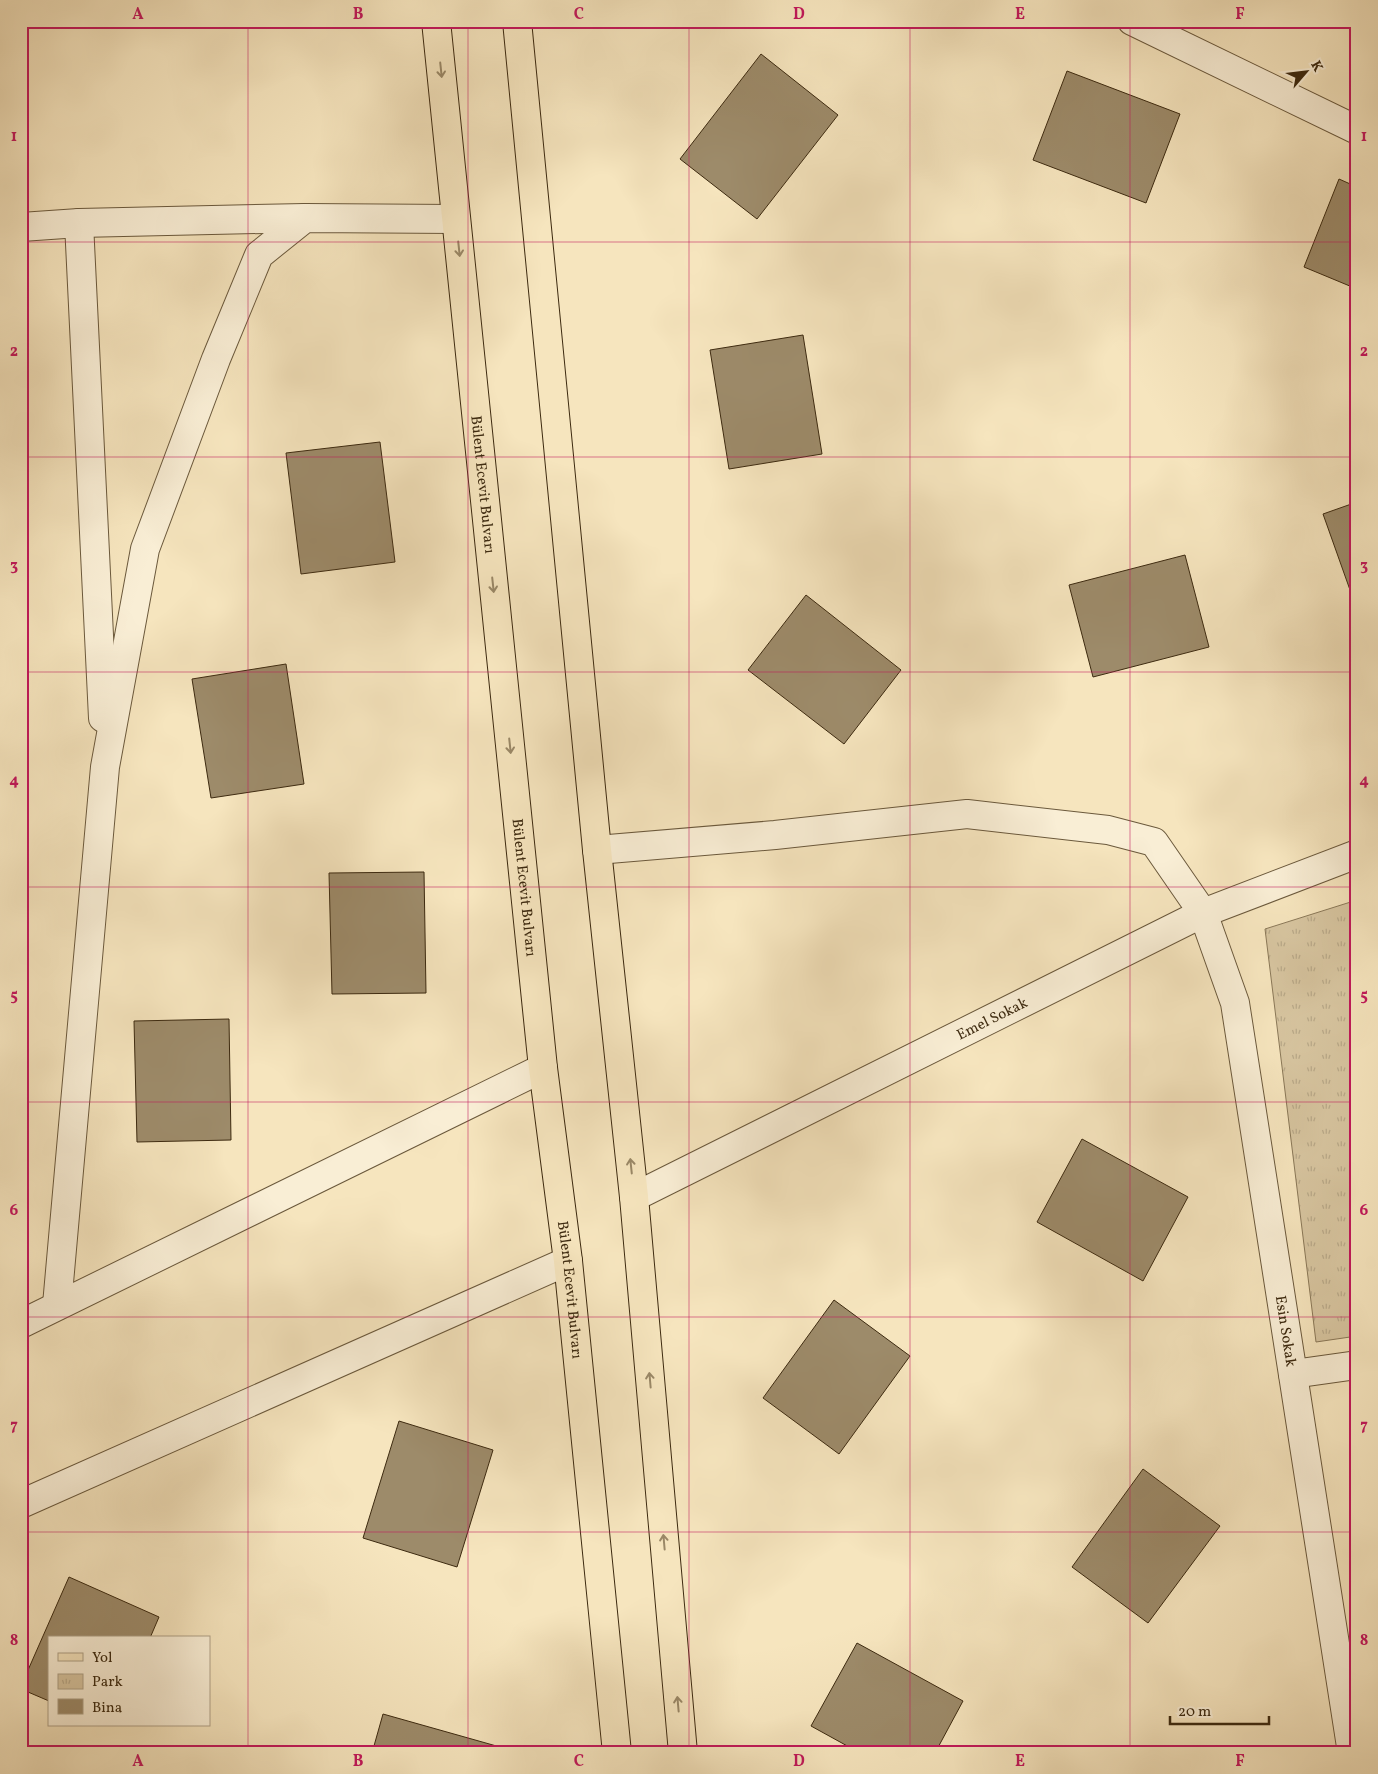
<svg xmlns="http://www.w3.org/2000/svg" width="1378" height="1774" viewBox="0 0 1378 1774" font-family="Vollkorn,serif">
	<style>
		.park { fill: url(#park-tufts); stroke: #8a7858 }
		.building { fill: #9d8b6a; stroke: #3d2a10 }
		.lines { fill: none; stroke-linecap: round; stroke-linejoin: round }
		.minor-casing { stroke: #6b593c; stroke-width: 30 }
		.major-casing { stroke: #3d2a10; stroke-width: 30 }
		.minor { stroke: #f9eed5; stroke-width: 28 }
		.major { stroke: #f6e5be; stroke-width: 28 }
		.oneway { stroke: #9a8867 }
		.grid { fill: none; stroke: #c2185b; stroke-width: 1; stroke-opacity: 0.55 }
		.labels { text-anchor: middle; stroke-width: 4; stroke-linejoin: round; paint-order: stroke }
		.street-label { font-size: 15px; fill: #3d2a10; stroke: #f9eed5 }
		.neatline { fill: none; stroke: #c2185b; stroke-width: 2 }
		.grid-label { font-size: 16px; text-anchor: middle; font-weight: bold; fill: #c2185b }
	</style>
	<defs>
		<pattern id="park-tufts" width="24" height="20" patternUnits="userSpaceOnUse" patternTransform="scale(1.25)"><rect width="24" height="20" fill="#d7c5a0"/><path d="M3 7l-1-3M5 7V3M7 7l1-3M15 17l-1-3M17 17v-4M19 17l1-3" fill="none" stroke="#b9a989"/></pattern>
	</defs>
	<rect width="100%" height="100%" fill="#f6e5be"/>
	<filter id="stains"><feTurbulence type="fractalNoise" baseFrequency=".004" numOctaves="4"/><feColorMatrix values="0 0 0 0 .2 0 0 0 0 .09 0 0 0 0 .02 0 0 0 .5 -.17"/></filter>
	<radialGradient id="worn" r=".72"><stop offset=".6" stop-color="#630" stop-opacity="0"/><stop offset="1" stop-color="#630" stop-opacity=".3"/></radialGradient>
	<path class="park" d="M1357,900V1336L1316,1342L1265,929Z"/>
	<g class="building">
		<path d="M761,54L838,115L757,219L680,159Z"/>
		<path d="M1067,71L1180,114L1146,203L1033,160Z"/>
		<path d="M1339,179L1357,187V289L1304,267Z"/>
		<path d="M803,335L822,454L729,469L710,350Z"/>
		<path d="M380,442L395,562L301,574L286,453Z"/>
		<path d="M1357,502V603L1355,604L1323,514Z"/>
		<path d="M1185,555L1209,647L1093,677L1069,585Z"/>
		<path d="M806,595L901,670L844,744L748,670Z"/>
		<path d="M286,664L304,784L211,798L192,679Z"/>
		<path d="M424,872L426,993L332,994L329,873Z"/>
		<path d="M229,1019L231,1140L137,1142L134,1021Z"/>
		<path d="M1082,1139L1188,1197L1143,1281L1037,1222Z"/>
		<path d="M834,1300L910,1356L839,1454L763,1398Z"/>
		<path d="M399,1421L493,1450L457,1567L363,1538Z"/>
		<path d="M1143,1469L1220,1526L1148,1623L1072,1567Z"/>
		<path d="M69,1577L159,1617L150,1638H49V1701L21,1689V1686Z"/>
		<path d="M857,1643L963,1701L935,1753H860L811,1726Z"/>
		<path d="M383,1714L500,1747L499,1753H372Z"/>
	</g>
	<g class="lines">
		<defs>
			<g id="minor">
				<path d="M1132,21L1357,130"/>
				<path d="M79,223L103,718"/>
				<path d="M21,227L79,223L305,218"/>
				<path id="s1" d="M597,850L775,835L967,814L1108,830L1154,842L1203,913L1235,1003L1352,1753"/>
				<path id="s2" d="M634,1197L1203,913L1357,854"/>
				<path d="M57,1305L105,767L145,549L216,359L259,255L305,218L455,219"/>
				<path d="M21,1324L543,1068"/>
				<path d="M1293,1374L1357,1365"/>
				<path d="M21,1504L568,1261"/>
			</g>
			<g id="major">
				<path id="s3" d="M436,21L543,1068L568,1261L617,1753"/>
				<path d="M517,21L597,850L634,1197L683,1753"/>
			</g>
		</defs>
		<use href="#minor" class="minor-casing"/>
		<use href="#major" class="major-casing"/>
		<use href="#minor" class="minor"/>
		<use href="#major" class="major"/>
	</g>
	<defs><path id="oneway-shaft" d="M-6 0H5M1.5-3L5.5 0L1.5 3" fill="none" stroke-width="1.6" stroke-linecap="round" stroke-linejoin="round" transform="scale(1.25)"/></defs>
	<g class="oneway">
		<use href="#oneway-shaft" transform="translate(441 70) rotate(84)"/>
		<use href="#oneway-shaft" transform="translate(459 249) rotate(84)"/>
		<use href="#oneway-shaft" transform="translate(493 585) rotate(84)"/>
		<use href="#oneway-shaft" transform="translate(510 746) rotate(84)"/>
		<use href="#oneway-shaft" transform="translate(631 1166) rotate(-96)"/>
		<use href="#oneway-shaft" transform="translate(650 1380) rotate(-95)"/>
		<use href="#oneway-shaft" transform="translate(664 1542) rotate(-95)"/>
		<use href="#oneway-shaft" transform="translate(678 1704) rotate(-95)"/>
	</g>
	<path class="grid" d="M248,21V1753M468,21V1753M689,21V1753M910,21V1753M1130,21V1753M21,242H1357M21,457H1357M21,672H1357M21,887H1357M21,1102H1357M21,1317H1357M21,1532H1357"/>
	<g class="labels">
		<g class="street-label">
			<text dy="5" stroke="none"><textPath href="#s3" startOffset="466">Bülent Ecevit Bulvarı</textPath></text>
			<text dy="5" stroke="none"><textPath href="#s3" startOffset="871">Bülent Ecevit Bulvarı</textPath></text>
			<text dy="5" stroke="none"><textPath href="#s2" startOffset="400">Emel Sokak</textPath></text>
			<text dy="5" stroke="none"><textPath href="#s3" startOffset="1276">Bülent Ecevit Bulvarı</textPath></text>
			<text dy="5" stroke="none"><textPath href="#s1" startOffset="1075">Esin Sokak</textPath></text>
		</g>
	</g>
	<rect width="1378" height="1774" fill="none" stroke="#f6e5be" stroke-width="55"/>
	<rect x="48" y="1636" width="162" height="90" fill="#f9eed5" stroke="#aea086"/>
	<rect x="58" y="1653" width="25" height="8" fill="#f6e5be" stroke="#aea086"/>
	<text x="92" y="1662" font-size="15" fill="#3d2a10">Yol</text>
	<rect x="58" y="1674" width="25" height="15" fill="url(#park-tufts)" stroke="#aea086"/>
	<text x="92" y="1686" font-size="15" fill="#3d2a10">Park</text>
	<rect x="58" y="1699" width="25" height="15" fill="#9d8b6a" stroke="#aea086"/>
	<text x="92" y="1712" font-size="15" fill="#3d2a10">Bina</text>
	<g transform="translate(1306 72) rotate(62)" stroke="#f9eed5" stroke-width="4" paint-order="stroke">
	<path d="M0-4L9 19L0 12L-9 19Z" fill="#3d2a10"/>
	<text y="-8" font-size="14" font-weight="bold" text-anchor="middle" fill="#3d2a10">K</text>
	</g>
	<path d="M1170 1716v8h99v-8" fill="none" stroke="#3d2a10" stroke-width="2.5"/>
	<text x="1178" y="1716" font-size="15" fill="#3d2a10" stroke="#f9eed5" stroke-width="4" paint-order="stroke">20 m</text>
	<rect x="28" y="28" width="1322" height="1718" class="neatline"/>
	<g class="grid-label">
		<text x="138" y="19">A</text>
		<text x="358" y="19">B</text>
		<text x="579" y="19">C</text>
		<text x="799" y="19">D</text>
		<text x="1020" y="19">E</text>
		<text x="1240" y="19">F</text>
		<text x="14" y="141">1</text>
		<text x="1364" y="141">1</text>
		<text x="14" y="356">2</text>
		<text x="1364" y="356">2</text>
		<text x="14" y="570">3</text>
		<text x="1364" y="570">3</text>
		<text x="14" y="785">4</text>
		<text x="1364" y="785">4</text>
		<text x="14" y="1000">5</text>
		<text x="1364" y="1000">5</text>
		<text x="14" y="1215">6</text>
		<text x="1364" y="1215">6</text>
		<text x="14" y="1430">7</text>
		<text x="1364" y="1430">7</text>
		<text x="14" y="1645">8</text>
		<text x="1364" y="1645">8</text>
		<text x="138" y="1766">A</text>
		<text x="358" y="1766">B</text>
		<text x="579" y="1766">C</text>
		<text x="799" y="1766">D</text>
		<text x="1020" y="1766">E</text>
		<text x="1240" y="1766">F</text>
	</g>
	<rect width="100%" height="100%" filter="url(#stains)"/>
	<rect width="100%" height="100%" fill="url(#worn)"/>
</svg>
